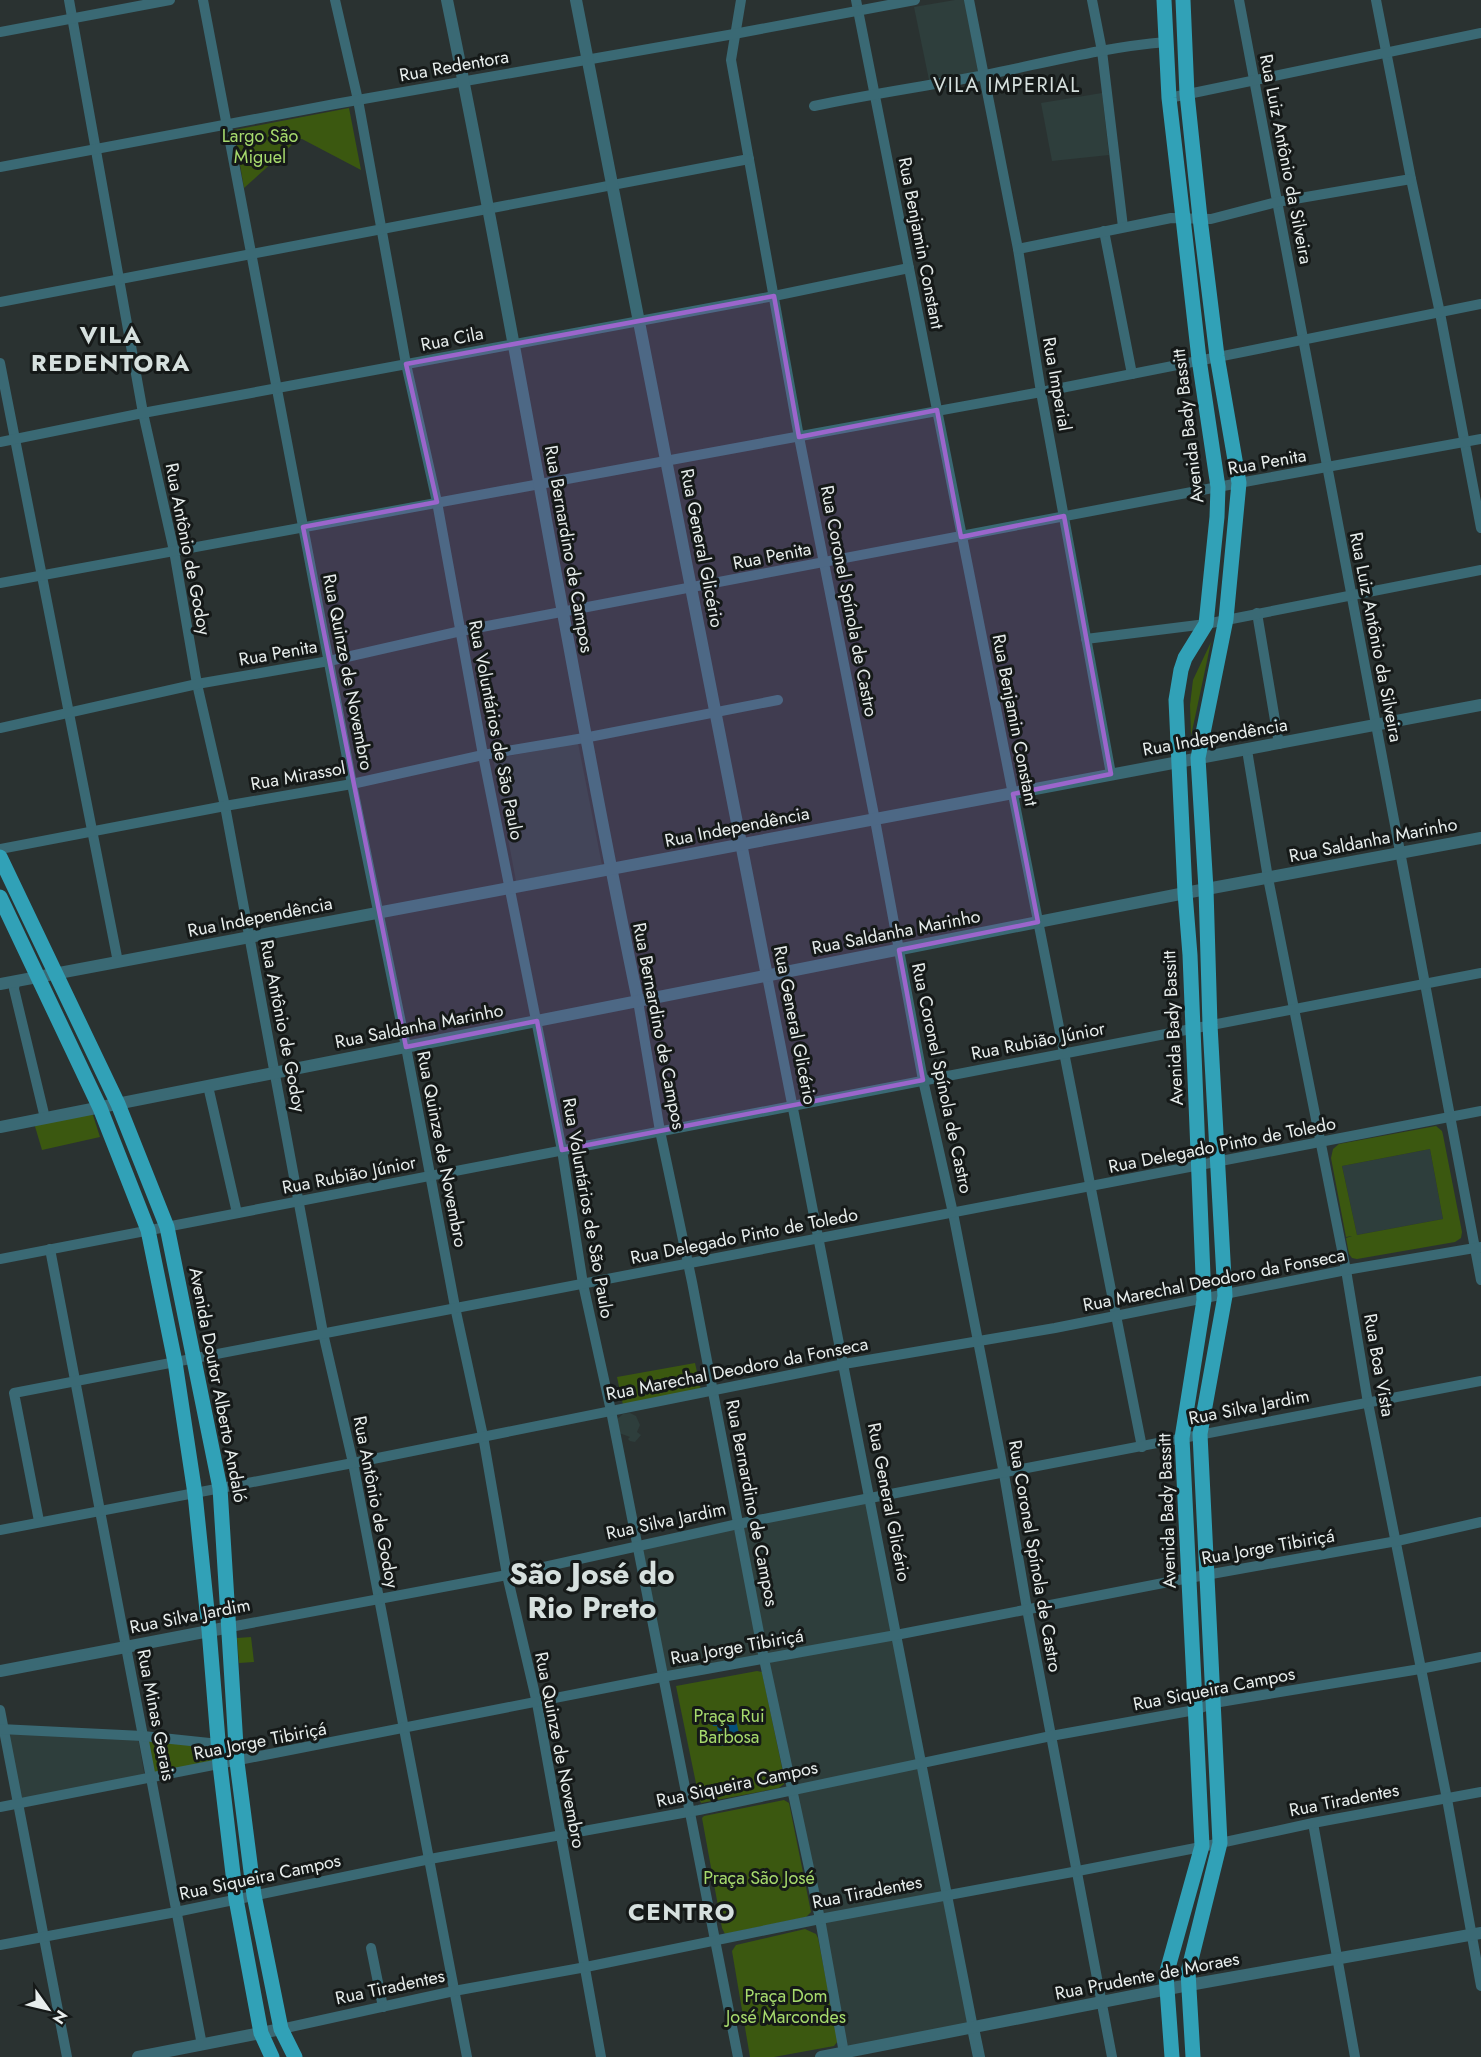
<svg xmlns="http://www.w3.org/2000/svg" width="1481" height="2057" viewBox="0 0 1481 2057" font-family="Jost,sans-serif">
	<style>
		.built { fill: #2e3e3c }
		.green { fill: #3b5810; fill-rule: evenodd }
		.water { fill: #05507b }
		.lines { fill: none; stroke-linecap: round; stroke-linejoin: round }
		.minor { stroke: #3a6974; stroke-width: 10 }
		.tertiary { stroke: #3a6974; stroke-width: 12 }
		.primary { stroke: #31a1b7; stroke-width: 15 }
		.marked { fill: #9b66cc; fill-opacity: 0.2; stroke: #9b66cc; stroke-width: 4.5; stroke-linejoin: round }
		.labels { text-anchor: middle; stroke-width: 6; stroke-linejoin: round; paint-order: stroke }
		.street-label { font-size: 18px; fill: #e7edec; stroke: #151918 }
		.park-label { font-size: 18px; fill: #a7db6d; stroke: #151918 }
		.neighbourhood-label { font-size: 20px; letter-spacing: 1.5px; fill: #d6e0de; stroke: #151918 }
		.district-label { font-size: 24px; font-weight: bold; letter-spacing: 1.5px; fill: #d6e0de; stroke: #151918 }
		.town-label { font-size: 30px; font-weight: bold; fill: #d6e0de; stroke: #151918 }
	</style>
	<rect width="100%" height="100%" fill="#2a3231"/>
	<g class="built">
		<path d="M955,0H965L978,72L929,80L914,7Z"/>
		<path d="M1102,93L1109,155L1052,161L1041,103Z"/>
		<path d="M578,743L602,865L516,881L493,759Z"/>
		<path d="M1430,1149L1443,1219L1357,1235L1342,1166Z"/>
		<path d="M630,1413L636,1416L640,1425L637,1432L641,1435L635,1442L630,1441L628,1439L630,1437L619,1433L616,1420L623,1414Z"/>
		<path d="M868,1501L971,2027L847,2050L767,1654L663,1675L637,1547Z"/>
		<path d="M8,1731L138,1738L145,1778L21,1801Z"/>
	</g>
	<g class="green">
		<path d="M349,108L361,170L302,139L294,140V143L244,188L234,130Z"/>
		<path d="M1211,642L1191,736L1190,705L1193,680Z"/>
		<path d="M92,1112L100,1137L42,1150L34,1123Z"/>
		<path d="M1436,1126L1442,1131L1443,1135L1462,1232L1461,1238L1455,1242L1357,1259L1352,1258L1349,1254L1346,1238L1352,1236L1346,1237L1331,1158L1333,1149L1339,1144ZM1430,1149L1443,1219L1357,1235L1342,1166Z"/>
		<path d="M695,1363L701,1390L623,1405L617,1377Z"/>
		<path d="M251,1637L254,1662L239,1663L237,1638Z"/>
		<path d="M757,1671L762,1672L784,1777V1784L779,1788L701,1803L699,1798L676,1686Z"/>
		<path d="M147,1740L211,1748L213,1764L154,1775Z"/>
		<path d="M784,1800L789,1803L790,1808L811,1912L806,1917L725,1934L722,1928L702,1818L704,1816Z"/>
		<path d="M805,1929L816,1934L818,1938L838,2041L834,2046L774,2057H750L732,1951L736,1945Z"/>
	</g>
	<path class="water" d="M724,1713L725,1717L735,1716L741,1742L720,1746L717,1726H713L711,1715Z"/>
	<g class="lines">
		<g class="minor">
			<path d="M69,0L143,413L174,551L197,684L225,806L323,1333L353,1463L467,2057"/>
			<path d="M203,0L352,784L406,1047L455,1307L483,1436L507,1575L537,1703L601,2057"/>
			<path d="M335,0L358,100L406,364L437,502L483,755L562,1150L583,1284L611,1411L738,2057"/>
			<path d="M741,0L731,60L799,437L875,820L923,1080L953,1213L1004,1474L1027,1609L1112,2057"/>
			<path d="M856,0L1142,1447"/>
			<path d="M969,0L1018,249L1041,392L1111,774"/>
			<path d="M1092,0L1102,51L1123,227"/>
			<path d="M1239,0L1481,1280"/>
			<path d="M1376,0L1411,179L1440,313L1481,528"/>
			<path d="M0,32L170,0"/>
			<path d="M1169,98L1481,33"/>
			<path d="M814,106C871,94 928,86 985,75C1045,63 1105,47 1166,42"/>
			<path d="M0,167L335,104L734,34L915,0"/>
			<path d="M1104,231L1132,374"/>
			<path d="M1018,249L1171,218L1211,219L1277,202L1411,179"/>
			<path d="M0,302L749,159"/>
			<path d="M0,363L118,962"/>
			<path d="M0,442L143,413L774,296L909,268"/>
			<path d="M0,583L1041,392C1188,363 1334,334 1481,304"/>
			<path d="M1257,613L1279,744"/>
			<path d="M1086,639L1206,624L1481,570"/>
			<path d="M0,728L197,684L329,661L461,631L1239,483L1481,439"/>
			<path d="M1247,750L1268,878L1346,1270L1368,1403L1447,1799L1481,1986"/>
			<path d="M0,849L225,806L352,784L483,755L584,738L778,700"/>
			<path d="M767,976L973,2028"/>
			<path d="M15,982L14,989L45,1118"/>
			<path d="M638,1001L660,1131L692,1282L764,1659L820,1919L844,2053"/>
			<path d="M208,1086L237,1213"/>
			<path d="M50,1249L202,2045"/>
			<path d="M0,1259L1481,973"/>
			<path d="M39,1521L14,1393L1481,1111"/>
			<path d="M0,1530L353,1463L844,1364L1055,1328L1346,1270L1481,1247"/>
			<path d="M230,1627L507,1575L738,1524L870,1498L1481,1381"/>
			<path d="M0,1710L67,2057"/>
			<path d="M0,1729L143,1736L219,1744"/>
			<path d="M0,1807L662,1677L896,1635L1189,1578L1397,1541L1481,1522"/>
			<path d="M1313,1823L1355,2057"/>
			<path d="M0,1945L176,1912L430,1859L699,1810L1051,1736L1195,1710L1214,1703L1420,1669L1481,1657"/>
			<path d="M371,1948L383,2007"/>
			<path d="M281,2029L454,1991L586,1967L820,1919L1078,1871L1211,1845L1313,1823L1481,1792"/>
		</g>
		<g class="tertiary">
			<path d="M447,0C516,333 569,669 638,1001"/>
			<path d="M576,0L767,976"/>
			<path d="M0,984L1481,705"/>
			<path d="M0,1127L1185,893L1481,838"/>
			<path d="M0,1671L230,1627"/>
			<path d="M973,2028L979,2057"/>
			<path d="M138,2057L281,2029"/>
			<path d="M821,2057L1178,1987L1481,1933"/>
		</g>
		<g class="primary">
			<path d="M1164,0L1169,98L1183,218L1199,359L1218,487L1217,517L1206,624L1185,658L1181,670L1176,700L1185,893L1190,955L1204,1300L1182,1438L1202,1846L1166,1975L1172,2057"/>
			<path d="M1183,0L1187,94L1200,218L1217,356L1239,483L1226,619L1198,758L1206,889L1210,1025L1225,1296L1200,1434L1220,1843L1188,1972L1193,2057"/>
			<path d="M0,857L118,1104L167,1227L220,1488L237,1762L254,1895L281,2029L295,2057"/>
			<path d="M0,897L100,1108L148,1230L175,1362L195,1494L209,1630L220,1765L236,1899L261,2033L272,2057"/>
		</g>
	</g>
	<path class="marked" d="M774,296L799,437L937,410L961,537L1064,516L1111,774L1013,794L1038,922L899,950L923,1080L562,1150L537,1021L406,1047L303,527L437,502L406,364Z"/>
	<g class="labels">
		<g class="street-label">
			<text transform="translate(454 66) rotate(-10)" y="6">Rua Redentora</text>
			<text transform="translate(1286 159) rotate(79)" y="6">Rua Luiz Antônio da Silveira</text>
			<text transform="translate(921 243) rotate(79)" y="6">Rua Benjamin Constant</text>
			<text transform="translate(452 339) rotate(-11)" y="6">Rua Cila</text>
			<text transform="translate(1057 384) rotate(80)" y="6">Rua Imperial</text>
			<text transform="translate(1188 426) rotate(-97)" y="6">Avenida Bady Bassitt</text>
			<text transform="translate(1267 462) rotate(-10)" y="6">Rua Penita</text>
			<text transform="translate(702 548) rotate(79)" y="6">Rua General Glicério</text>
			<text transform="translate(188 549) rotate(79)" y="6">Rua Antônio de Godoy</text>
			<text transform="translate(569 549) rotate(80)" y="6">Rua Bernardino de Campos</text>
			<text transform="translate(772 556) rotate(-11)" y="6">Rua Penita</text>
			<text transform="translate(849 601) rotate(79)" y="6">Rua Coronel Spínola de Castro</text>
			<text transform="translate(1376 637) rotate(79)" y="6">Rua Luiz Antônio da Silveira</text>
			<text transform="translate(278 653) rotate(-10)" y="6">Rua Penita</text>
			<text transform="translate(348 672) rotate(79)" y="6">Rua Quinze de Novembro</text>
			<text transform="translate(1015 720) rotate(79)" y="6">Rua Benjamin Constant</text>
			<text transform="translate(496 730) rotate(79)" y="6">Rua Voluntários de São Paulo</text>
			<text transform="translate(1215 737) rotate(-10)" y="6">Rua Independência</text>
			<text transform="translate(298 776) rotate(-10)" y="6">Rua Mirassol</text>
			<text transform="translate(737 827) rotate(-11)" y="6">Rua Independência</text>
			<text transform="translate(1373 840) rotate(-11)" y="6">Rua Saldanha Marinho</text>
			<text transform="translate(260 917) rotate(-11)" y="6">Rua Independência</text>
			<text transform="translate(896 932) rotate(-11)" y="6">Rua Saldanha Marinho</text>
			<text transform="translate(795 1025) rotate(79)" y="6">Rua General Glicério</text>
			<text transform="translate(283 1026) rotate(79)" y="6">Rua Antônio de Godoy</text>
			<text transform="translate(419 1026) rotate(-11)" y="6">Rua Saldanha Marinho</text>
			<text transform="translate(659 1026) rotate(79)" y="6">Rua Bernardino de Campos</text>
			<text transform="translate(1173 1028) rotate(-93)" y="6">Avenida Bady Bassitt</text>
			<text transform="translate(1038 1041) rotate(-11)" y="6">Rua Rubião Júnior</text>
			<text transform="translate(942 1078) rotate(78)" y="6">Rua Coronel Spínola de Castro</text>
			<text transform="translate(1222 1145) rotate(-11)" y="6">Rua Delegado Pinto de Toledo</text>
			<text transform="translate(442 1149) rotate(79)" y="6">Rua Quinze de Novembro</text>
			<text transform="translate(349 1175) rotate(-11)" y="6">Rua Rubião Júnior</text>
			<text transform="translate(588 1208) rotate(80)" y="6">Rua Voluntários de São Paulo</text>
			<text transform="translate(744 1236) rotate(-11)" y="6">Rua Delegado Pinto de Toledo</text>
			<text transform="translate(1214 1280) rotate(-11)" y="6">Rua Marechal Deodoro da Fonseca</text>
			<text transform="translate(1379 1365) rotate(80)" y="6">Rua Boa Vista</text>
			<text transform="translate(737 1369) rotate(-11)" y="6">Rua Marechal Deodoro da Fonseca</text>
			<text transform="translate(218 1385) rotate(79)" y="6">Avenida Doutor Alberto Andaló</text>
			<text transform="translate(1249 1407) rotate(-11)" y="6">Rua Silva Jardim</text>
			<text transform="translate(376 1502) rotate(79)" y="6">Rua Antônio de Godoy</text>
			<text transform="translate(889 1502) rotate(79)" y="6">Rua General Glicério</text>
			<text transform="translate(752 1503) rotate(79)" y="6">Rua Bernardino de Campos</text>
			<text transform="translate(1167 1511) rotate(-92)" y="6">Avenida Bady Bassitt</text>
			<text transform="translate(666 1521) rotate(-12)" y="6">Rua Silva Jardim</text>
			<text transform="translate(1268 1547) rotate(-10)" y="6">Rua Jorge Tibiriçá</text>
			<text transform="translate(1035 1556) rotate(80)" y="6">Rua Coronel Spínola de Castro</text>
			<text transform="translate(190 1616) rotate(-11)" y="6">Rua Silva Jardim</text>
			<text transform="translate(737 1647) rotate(-10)" y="6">Rua Jorge Tibiriçá</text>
			<text transform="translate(1214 1689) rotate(-11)" y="6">Rua Siqueira Campos</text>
			<text transform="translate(156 1715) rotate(79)" y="6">Rua Minas Gerais</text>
			<text transform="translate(260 1741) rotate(-11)" y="6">Rua Jorge Tibiriçá</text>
			<text transform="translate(560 1750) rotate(79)" y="6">Rua Quinze de Novembro</text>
			<text transform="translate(737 1784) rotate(-12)" y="6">Rua Siqueira Campos</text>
			<text transform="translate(1344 1800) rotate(-11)" y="6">Rua Tiradentes</text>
			<text transform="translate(260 1877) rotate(-12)" y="6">Rua Siqueira Campos</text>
			<text transform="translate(867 1892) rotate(-11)" y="6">Rua Tiradentes</text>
			<text transform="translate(1147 1976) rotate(-11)" y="6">Rua Prudente de Moraes</text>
			<text transform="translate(390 1987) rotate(-12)" y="6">Rua Tiradentes</text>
		</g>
		<g class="park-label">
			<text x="260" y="142">Largo São<tspan x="260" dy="21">Miguel</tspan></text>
			<text x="729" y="1722">Praça Rui<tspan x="729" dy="21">Barbosa</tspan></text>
			<text x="759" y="1884">Praça São José</text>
			<text x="786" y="2002">Praça Dom<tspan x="786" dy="21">José Marcondes</tspan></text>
		</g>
		<g class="neighbourhood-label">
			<text x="1007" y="92">VILA IMPERIAL</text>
		</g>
		<g class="district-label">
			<text x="111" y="343">VILA<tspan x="111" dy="28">REDENTORA</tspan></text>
			<text x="682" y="1920">CENTRO</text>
		</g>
		<g class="town-label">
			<text x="592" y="1584">São José do<tspan x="592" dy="34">Rio Preto</tspan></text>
		</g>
	</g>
	<g transform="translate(48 2009) rotate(124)" stroke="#151918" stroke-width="4.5" paint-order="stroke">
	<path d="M0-4.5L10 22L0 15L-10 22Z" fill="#e7edec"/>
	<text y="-9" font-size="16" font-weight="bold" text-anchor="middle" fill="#e7edec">N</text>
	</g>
</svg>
